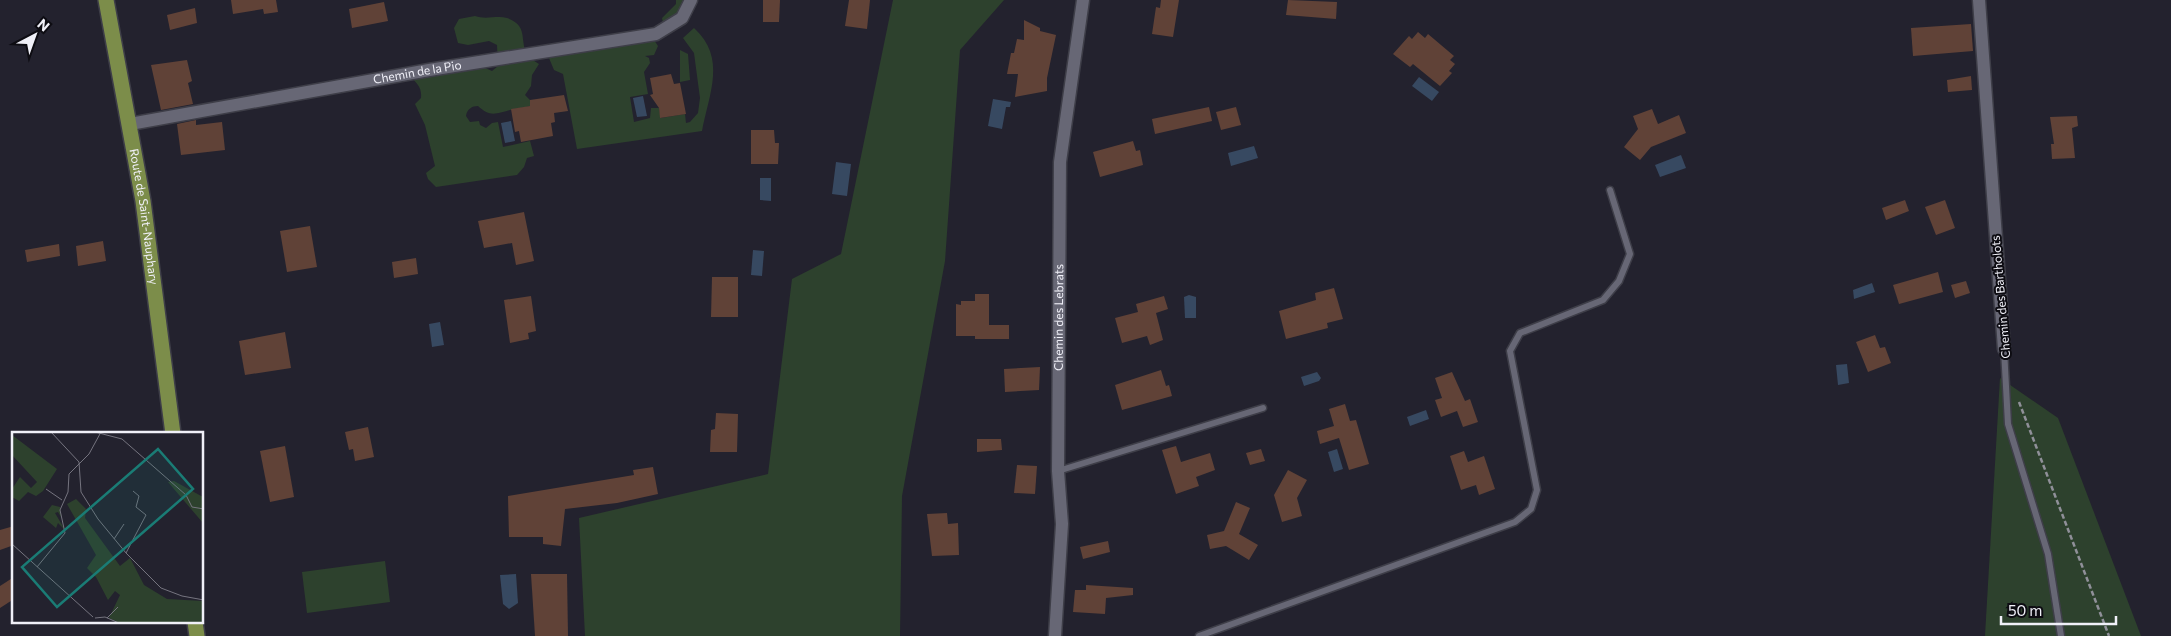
<svg xmlns="http://www.w3.org/2000/svg" width="2171" height="636" viewBox="0 0 2171 636" font-family="Commissioner,sans-serif">
	<style>
		.green { fill: #2d412d }
		.water { fill: #374961 }
		.building { fill: #604237 }
		.lines { fill: none; stroke-linecap: round; stroke-linejoin: round }
		.service-casing { stroke: #3e3e48; stroke-width: 9 }
		.minor-casing { stroke: #3e3e48; stroke-width: 15 }
		.primary-casing { stroke: #3e3e48; stroke-width: 18 }
		.path { stroke: #909099; stroke-width: 2.5; stroke-dasharray: 5 2.5; stroke-linecap: butt }
		.service { stroke: #676775; stroke-width: 6 }
		.minor { stroke: #676775; stroke-width: 12 }
		.primary { stroke: #7c8d4a; stroke-width: 15 }
		.labels { text-anchor: middle; stroke-width: 4; stroke-linejoin: round; paint-order: stroke }
		.street-label { font-size: 12px; fill: #f0f0f8; stroke: #0d0c12 }
		.inset-road { fill: none; stroke: #75747f; stroke-width: 1 }
		.view { fill: #1a7c75; fill-opacity: 0.15; stroke: #1a7c75; stroke-width: 2.5 }
		.inset-edge { fill: none; stroke: #f0f0f8; stroke-width: 2.5 }
	</style>
	<rect width="100%" height="100%" fill="#23222e"/>
	<g class="green">
		<path d="M676,0H686L675,16L663,23L662,18L676,4Z"/>
		<path d="M893,0H1004L960,50L945,261L902,496L900,636H585L579,518L768,474L792,279L841,254Z"/>
		<path d="M475,16C486,20 497,15 507,18C526,25 521,35 525,50C527,56 534,61 539,64L532,75L531,86L525,95L530,100V106C524,108 517,108 510,110C495,114 490,117 478,106C472,106 467,109 466,116L470,122L479,121L480,125L486,128L492,123L498,122L503,147L530,141L534,156L527,158L524,167L517,175L436,187L428,179L426,173L435,166L425,125L415,104L421,98C422,87 417,84 411,77L442,63L463,57L472,58L481,66L492,71L498,66L497,45L489,41L468,45L458,43L454,28L459,19Z"/>
		<path d="M694,28C727,58 709,94 702,131L577,149L563,74L554,70L549,58L617,44L625,46L654,40L658,46L654,55L645,56L649,58L650,63L644,72L648,94L630,97L634,122L650,118L651,108H659L661,118L685,114L686,123L690,122L698,113L700,98L694,53L683,38Z"/>
		<path d="M680,50L688,54L690,80L680,82Z"/>
		<path d="M2000,378L2058,418L2141,636H1985Z"/>
		<path d="M385,561L390,602L307,613L302,572Z"/>
	</g>
	<g class="water">
		<path d="M1419,77L1439,92L1432,101L1412,86Z"/>
		<path d="M643,96L647,116L637,117L633,98Z"/>
		<path d="M993,99L1011,102L1010,107H1006L1002,129L988,126Z"/>
		<path d="M511,121L515,141L505,143L501,123Z"/>
		<path d="M1254,146L1258,158L1231,166L1228,153Z"/>
		<path d="M1681,155L1686,168L1660,177L1655,165Z"/>
		<path d="M836,162L851,164L847,196L832,194Z"/>
		<path d="M760,178H771V201L760,200Z"/>
		<path d="M753,250L764,251L762,276L751,275Z"/>
		<path d="M1872,283L1875,292L1854,299L1853,290Z"/>
		<path d="M1189,295L1196,297V318H1185L1184,297Z"/>
		<path d="M440,322L444,345L432,347L429,324Z"/>
		<path d="M1847,364L1849,383L1838,385L1836,365Z"/>
		<path d="M1317,372L1321,378L1319,381L1304,386L1301,377Z"/>
		<path d="M1426,410L1429,419L1410,426L1407,417Z"/>
		<path d="M1337,449L1343,469L1334,472L1328,452Z"/>
		<path d="M516,574L518,603L509,609L503,604L500,575Z"/>
	</g>
	<g class="building">
		<path d="M231,0H276L278,12L264,14L263,9L233,14Z"/>
		<path d="M763,0H780L779,22H763Z"/>
		<path d="M849,0H870L867,29L845,26Z"/>
		<path d="M1161,0H1179L1173,37L1152,34L1156,7L1160,8Z"/>
		<path d="M1288,0L1337,2L1336,19L1286,15Z"/>
		<path d="M384,2L388,21L352,28L349,9Z"/>
		<path d="M195,8L197,23L170,30L167,15Z"/>
		<path d="M1024,20L1040,28V31L1056,35L1047,78V91L1015,97L1018,74H1007L1011,53H1014L1017,39L1024,40Z"/>
		<path d="M1971,24L1973,51L1913,56L1911,28Z"/>
		<path d="M1418,32L1425,38L1428,34L1454,56L1450,60L1455,64L1449,71L1452,73L1440,86L1413,64L1410,67L1393,54L1409,36L1412,39Z"/>
		<path d="M187,60L192,81L188,83L193,104L161,110L151,65Z"/>
		<path d="M671,74L674,84L680,83L686,114L660,118L659,108L650,95L653,94L650,78Z"/>
		<path d="M1971,76L1972,90L1948,92L1947,80Z"/>
		<path d="M564,95L568,111L554,113L555,122L551,123L553,136L521,142L519,131L515,132L511,109L530,106V100Z"/>
		<path d="M1209,107L1212,121L1155,134L1152,119Z"/>
		<path d="M1236,107L1241,125L1221,130L1216,112Z"/>
		<path d="M1652,109L1658,124L1679,115L1686,133L1651,147L1640,160L1624,147L1638,129L1633,116Z"/>
		<path d="M2077,116L2078,126L2072,128L2075,158L2052,159L2051,144H2054L2050,117Z"/>
		<path d="M196,120V125L222,122L225,150L181,155L177,124Z"/>
		<path d="M751,130H774L775,143H779L778,164H751Z"/>
		<path d="M1133,141L1136,151L1140,150L1143,165L1100,177L1093,152Z"/>
		<path d="M1905,200L1909,211L1886,220L1882,208Z"/>
		<path d="M1945,200L1955,228L1936,235L1925,207Z"/>
		<path d="M524,212L534,261L516,265L512,243L484,248L478,221Z"/>
		<path d="M310,226L317,267L287,272L280,231Z"/>
		<path d="M103,241L106,261L78,266L76,246Z"/>
		<path d="M59,244L60,256L27,262L25,250Z"/>
		<path d="M416,258L418,274L394,278L392,262Z"/>
		<path d="M1938,272L1943,292L1899,304L1893,285Z"/>
		<path d="M712,277H738V317H711Z"/>
		<path d="M1966,281L1970,293L1955,298L1951,285Z"/>
		<path d="M1334,288L1343,319L1327,323L1328,328L1286,339L1279,311L1316,300L1315,293Z"/>
		<path d="M975,294H989V325H1009V339H975V336H956V304L961,305V301H975Z"/>
		<path d="M531,296L536,331L528,333L529,339L510,343L504,300Z"/>
		<path d="M1164,296L1168,309L1156,313L1163,340L1150,345L1147,336L1122,343L1115,318L1138,312L1136,304Z"/>
		<path d="M285,332L291,368L245,375L239,341Z"/>
		<path d="M1875,335L1880,348L1885,347L1891,363L1868,372L1856,342Z"/>
		<path d="M1040,367L1039,390L1005,392L1004,369Z"/>
		<path d="M1161,370L1166,386L1169,385L1172,396L1122,410L1115,385Z"/>
		<path d="M1452,372L1465,401L1470,399L1478,422L1463,427L1457,411L1441,417L1435,400L1442,398L1435,378Z"/>
		<path d="M1345,404L1350,421L1356,420L1369,464L1349,470L1339,438L1320,444L1317,431L1334,426L1329,409Z"/>
		<path d="M716,413L738,414L737,452H710L711,430L715,429Z"/>
		<path d="M368,427L374,457L355,461L353,449L349,450L345,432Z"/>
		<path d="M977,439H1001L1002,450L977,452Z"/>
		<path d="M285,446L294,497L270,502L260,451Z"/>
		<path d="M1176,446L1181,462L1210,453L1215,470L1196,477L1199,486L1176,494L1162,450Z"/>
		<path d="M1261,449L1265,461L1250,465L1246,453Z"/>
		<path d="M1464,451L1468,462L1484,456L1495,489L1479,495L1476,485L1461,490L1450,456Z"/>
		<path d="M1017,465L1037,466L1035,494L1014,493Z"/>
		<path d="M653,467L658,494L617,503L565,509L561,546L543,544V537H509L508,496L634,475L633,470Z"/>
		<path d="M1288,470L1307,480L1297,498L1302,516L1282,522L1274,495Z"/>
		<path d="M1236,502L1250,508L1239,534L1258,545L1249,560L1226,546L1210,549L1207,535L1224,531Z"/>
		<path d="M947,513L948,524L958,523L959,555L932,556L927,514Z"/>
		<path d="M14,526V545L0,550V530Z"/>
		<path d="M1108,541L1110,552L1083,559L1080,547Z"/>
		<path d="M531,574H567L568,636H535Z"/>
		<path d="M14,577V599L0,608V586Z"/>
		<path d="M1086,585L1133,588V595L1106,598L1105,614L1073,612L1075,590H1086Z"/>
	</g>
	<g class="lines">
		<defs>
			<g id="service">
				<path d="M2004,349L2008,424L2048,554L2061,636"/>
				<path d="M1058,471L1263,408"/>
				<path d="M1199,636L1515,522L1531,509L1537,490L1510,351L1520,333L1603,300L1619,281L1630,254L1610,190"/>
			</g>
			<g id="minor">
				<path d="M1979,0L2004,349"/>
				<path id="s1" d="M130,124L429,70L656,34L682,18L691,0"/>
				<path id="s2" d="M1055,636L1062,524L1058,471L1060,162L1083,0"/>
			</g>
			<g id="primary">
				<path id="s3" d="M106,0L143,201L173,434"/>
				<path d="M195,622L197,636"/>
			</g>
		</defs>
		<use href="#service" class="service-casing"/>
		<use href="#minor" class="minor-casing"/>
		<use href="#primary" class="primary-casing"/>
		<path class="path" d="M2019,402L2109,636"/>
		<use href="#service" class="service"/>
		<use href="#minor" class="minor"/>
		<use href="#primary" class="primary"/>
	</g>
	<g class="labels">
		<g class="street-label">
			<text dy="4" stroke="none"><textPath href="#s1" startOffset="292">Chemin de la Pio</textPath></text>
			<text dy="4" stroke="none"><textPath href="#s3" startOffset="220">Route de Saint-Nauphary</textPath></text>
			<text transform="translate(2001 297) rotate(-95)" y="4">Chemin des Bartholots</text>
			<text dy="4" stroke="none"><textPath href="#s2" startOffset="319">Chemin des Lebrats</textPath></text>
		</g>
	</g>
	<g transform="translate(12 432)">
		<rect width="191" height="191" fill="#23222e"/>
		<path d="M0,3L45,37L31,59L24,64L16,60L7,69L0,65V57L8,45L19,56L25,50L0,23ZM162,49L191,65V91L156,50ZM64,67L74,77L73,86L108,134L118,126L132,153L155,167L191,169V191H108L97,186L108,163L103,159L96,168L84,145L75,136L84,123L55,72ZM40,73L48,75L49,85L46,80L43,81L53,98L46,91L44,96L31,85Z" fill="#2d412d"/>
		<path class="inset-road" d="M39,0L67,30L69,60L86,87L114,121L149,156L170,164L192,168M83,0L110,7L174,63L180,75L192,77M34,57L50,68M102,107L112,92M0,112L81,185M114,121L134,83L124,75L127,64L121,59M25,135L53,101L48,78L56,60L57,42L77,22L89,0M83,186L93,185L107,191M95,186L106,175"/>
		<path class="view" d="M146,17L181,57L45,175L10,135Z"/>
		<rect width="191" height="191" class="inset-edge"/>
	</g>
	<g transform="translate(35 35) rotate(41)" stroke="#0d0c12" stroke-width="4" paint-order="stroke">
	<path d="M0-4L9 19L0 12L-9 19Z" fill="#f0f0f8"/>
	<text y="-8" font-size="14" font-weight="bold" text-anchor="middle" fill="#f0f0f8">N</text>
	</g>
	<path d="M2001 616v8h115v-8" fill="none" stroke="#f0f0f8" stroke-width="2.5"/>
	<text x="2008" y="616" font-size="15" fill="#f0f0f8" stroke="#0d0c12" stroke-width="4" paint-order="stroke">50 m</text>
</svg>
